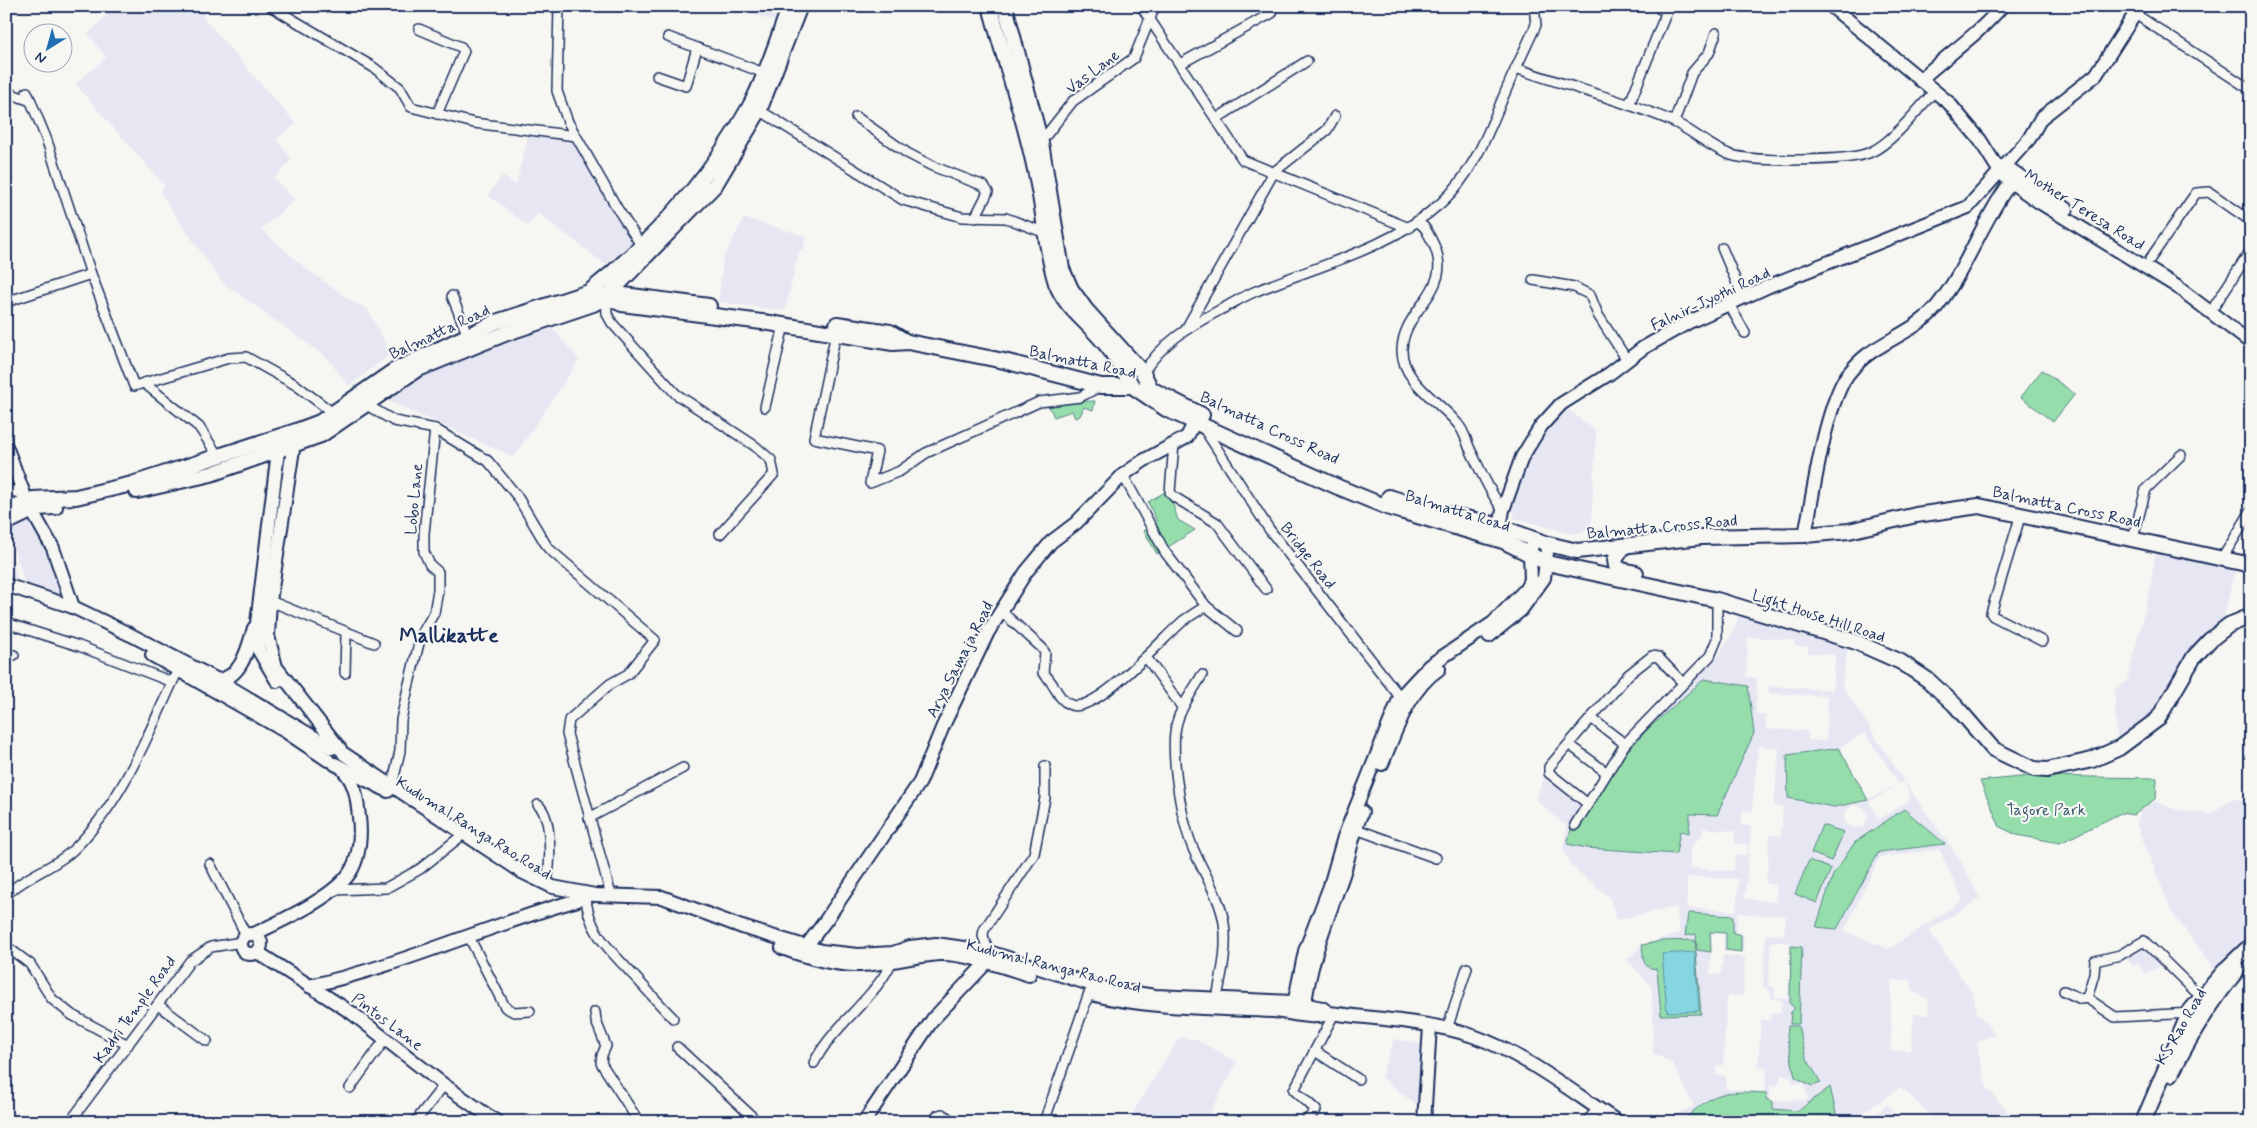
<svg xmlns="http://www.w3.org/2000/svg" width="2257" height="1128" viewBox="0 0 2257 1128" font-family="Mynerve,sans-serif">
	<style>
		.built { fill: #e7e7f4; fill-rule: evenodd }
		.green { fill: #95deac; stroke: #588685 }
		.water { fill: #86d6e1; stroke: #5b93ad }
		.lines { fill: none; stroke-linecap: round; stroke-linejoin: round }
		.street-casing { stroke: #1b2f5e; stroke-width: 12 }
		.secondary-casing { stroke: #1b2f5e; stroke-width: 16 }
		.primary-casing { stroke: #1b2f5e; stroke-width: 18 }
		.street { stroke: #f6f6f2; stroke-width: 9 }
		.secondary { stroke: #f6f6f2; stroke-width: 12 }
		.primary { stroke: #f6f6f2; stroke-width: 14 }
		.labels { text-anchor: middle; stroke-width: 4.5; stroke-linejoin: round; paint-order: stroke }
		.street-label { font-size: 16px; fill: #1b2f5e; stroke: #f6f6f2 }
		.park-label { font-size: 16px; fill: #3a5b72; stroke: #f6f6f2 }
		.district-label { font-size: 21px; font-weight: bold; fill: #1b2f5e; stroke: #f6f6f2 }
	</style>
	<rect width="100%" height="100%" fill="#f6f6f2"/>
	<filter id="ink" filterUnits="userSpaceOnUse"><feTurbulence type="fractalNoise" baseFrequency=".02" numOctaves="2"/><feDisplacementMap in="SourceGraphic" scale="10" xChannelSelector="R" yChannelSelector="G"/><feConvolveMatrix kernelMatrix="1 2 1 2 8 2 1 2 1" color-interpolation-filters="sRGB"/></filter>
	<g filter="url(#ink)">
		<g class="built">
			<path d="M96,6H210L203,17L296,124L276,139L292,160L274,178L295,200L261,229L305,268L356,304L367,308L391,354L349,386L326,357L222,282L168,205L161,192L164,185L75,84L106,58L88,34L107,15Z"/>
			<path d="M726,6H780L775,21Z"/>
			<path d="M529,133L575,138L635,240L606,265L538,213L528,226L488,195L502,176L516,185Z"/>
			<path d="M744,218L806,236L803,250L799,251L785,311L718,302L723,259Z"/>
			<path d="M549,324L579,360L514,457L388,401L430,370Z"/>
			<path d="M1565,407L1596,431L1591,530L1572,534L1514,518L1513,502L1529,456Z"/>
			<path d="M40,511L68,597L25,583L7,528Z"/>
			<path d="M6,535L18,581L14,583L6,581Z"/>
			<path d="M2156,551L2235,569L2223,622L2156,710L2117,737L2114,690L2127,681L2149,593Z"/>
			<path d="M1740,611L1848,647L1842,685L1904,781L1960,860L1980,899L1929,930L1973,994L1977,1013L1995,1034L1976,1043L1987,1088L2017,1122H1938L1901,1087L1858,1116L1853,1122H1838L1829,1088L1798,1111L1773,1109L1766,1099L1767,1094L1704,1101L1681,1122H1659L1694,1106L1673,1064L1653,1053V1013L1651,986L1627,960L1642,945L1680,933L1676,907L1616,920L1610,898L1570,865L1563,847L1567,827L1535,799L1546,774L1584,802L1618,758L1652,722L1715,660L1733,633ZM1748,637L1794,640L1795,646L1808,647V653L1835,655L1833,690L1769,686V693L1828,696L1826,741L1808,740V731L1766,729V715L1756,714L1757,678L1746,677ZM1704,679L1748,686L1732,777L1717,815L1690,814L1688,833L1680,831L1608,774L1647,730ZM1865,733L1899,784L1868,799L1834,807L1787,755L1839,748ZM1758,746L1779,748L1774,806L1783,807L1781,836L1770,835L1766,883L1777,885L1775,902L1745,899L1751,826L1741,825L1742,810L1752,811ZM1904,781L1911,799L1879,819L1869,802ZM1853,805L1863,808L1867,813L1868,818L1864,827L1852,828L1844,822V814ZM1904,809L1945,844L1944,845L1879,852ZM1703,828L1734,831L1735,843L1748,845L1747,855H1736L1733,871L1690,868V846H1693L1694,843L1702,836ZM1939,849L1963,900L1889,949L1844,931L1880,857ZM1687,877L1739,879L1736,911L1687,908ZM1738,913L1786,916L1784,935L1766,934L1763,986L1770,991L1772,999L1782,1000L1781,1013L1771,1012L1770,1020H1761L1758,1066L1767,1067L1765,1092L1726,1089V1076L1716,1075L1717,1065H1723L1727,995L1743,996L1745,957L1723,955L1721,974H1710L1712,933L1724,934L1723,951L1743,952L1744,933L1736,932ZM1732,916L1733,934L1741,952L1726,950V932H1710L1711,951L1698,950L1696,934L1685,936ZM1771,942H1791L1788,999L1775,998L1774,987L1768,986ZM1791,946L1802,947L1799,1024H1790L1791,1012L1795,1008ZM1891,980H1911L1912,991L1928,999L1929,1015L1914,1014L1911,1050L1891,1051ZM1788,1026H1798L1806,1057L1820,1082L1795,1077L1787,1037ZM1781,1075L1791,1076L1792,1084L1804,1083L1808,1100L1770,1101V1086L1779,1084Z"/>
			<path d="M2232,799L2251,800V947L2215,980L2210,962L2172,913L2137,825L2140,812L2154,801L2174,809L2210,815Z"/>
			<path d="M2145,943L2161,966L2145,974L2138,964L2134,966L2129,962L2126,955Z"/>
			<path d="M1179,1038L1195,1039L1237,1062L1205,1122H1127Z"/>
			<path d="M1394,1039L1423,1044L1425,1053L1422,1109L1381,1077Z"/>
			<path d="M1887,1104L1900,1122H1868Z"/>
		</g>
		<g class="green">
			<path d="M2042,370L2075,394L2053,422L2021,397Z"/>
			<path d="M1095,401L1093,410L1084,407L1080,416L1075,418L1072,411L1054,417L1049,406L1058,402Z"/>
			<path d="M1168,490L1178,520L1195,530L1157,554L1144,531L1157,522L1148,502Z"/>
			<path d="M1704,679L1748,686L1754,733L1717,815L1690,814L1689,833L1680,831L1676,854L1587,848L1567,844L1575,815L1586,807L1624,755L1647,730Z"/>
			<path d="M1839,748L1868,800L1834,807L1788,798L1787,755Z"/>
			<path d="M2030,776L2157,778L2156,798L2134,815L2121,813L2060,843L2017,835L2000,827L1980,781Z"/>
			<path d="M1904,809L1945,844L1879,852L1837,929L1816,927L1833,875L1855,842Z"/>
			<path d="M1822,825L1844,832L1831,861L1811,853Z"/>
			<path d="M1809,860L1831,869L1817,903L1795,894Z"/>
			<path d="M1688,913L1733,916V933L1741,935V952L1726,950V933L1710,932L1711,952L1697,950L1696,934L1685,936Z"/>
			<path d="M1695,940L1701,1014L1661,1015L1657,969C1641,968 1644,959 1642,945L1661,941Z"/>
			<path d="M1791,946L1802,947L1799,1024H1790L1791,1012L1795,1008L1790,1004Z"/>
			<path d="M1788,1026H1798L1806,1057L1821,1083L1812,1086L1795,1077L1787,1037Z"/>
			<path d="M1830,1087L1838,1122H1681C1717,1090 1720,1091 1767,1093L1766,1099L1773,1102V1109L1798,1111Z"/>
		</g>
		<path class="water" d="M1695,952L1699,1011L1667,1012L1662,954Z"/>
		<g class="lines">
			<defs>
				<g id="street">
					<path d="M270,6L373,67L400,88L411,107L474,123L576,136"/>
					<path d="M559,6L557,91L568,122L617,208L641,245"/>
					<path d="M1141,6L1243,160L1409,228"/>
					<path d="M2123,6L2251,90"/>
					<path d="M1660,9V6"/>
					<path d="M419,29L461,47L464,51L437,114"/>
					<path d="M668,37L764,73"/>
					<path d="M1180,64L1272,13"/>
					<path d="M1516,68L1536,25L1534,6"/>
					<path d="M657,76L686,86L697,48"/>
					<path d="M6,92L31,101"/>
					<path d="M27,92L46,138L91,274L134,386L229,358L246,357L296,385L333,413"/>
					<path d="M1629,105L1669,6"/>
					<path d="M756,108L903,200L962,217L1006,218L1043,232"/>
					<path d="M856,117L907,153L932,166L984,186L988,192L975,218"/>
					<path d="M1216,119L1307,61"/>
					<path d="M1674,122L1692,73L1709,53L1716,33"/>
					<path d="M1040,143L1073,101L1134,58L1155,6"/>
					<path d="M1417,222C1425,225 1427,232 1431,239C1459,290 1404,305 1402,349C1401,381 1439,401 1457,423C1463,429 1466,439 1469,447C1480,469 1488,490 1503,510"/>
					<path d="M1722,248L1743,298"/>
					<path d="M2150,259L2196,193L2209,192L2251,221"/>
					<path d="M1533,280L1574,287L1590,295L1598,315L1627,360"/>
					<path d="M452,296L468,336"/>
					<path d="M606,297L607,314L612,323L676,394L755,446L771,460L774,474L720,534"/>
					<path d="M6,302L91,274"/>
					<path d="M1729,304L1745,333"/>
					<path d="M2215,305L2251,250"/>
					<path d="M1187,327L1274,172L1327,130L1335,116"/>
					<path d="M836,333L814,438L877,451L870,483L900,471L926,453L1039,402L1080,397L1101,386"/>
					<path d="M1143,373C1161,344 1188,327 1218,311C1230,305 1242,297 1254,292C1318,265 1388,250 1441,203C1480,168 1494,114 1516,68C1568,87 1621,99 1672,121C1692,130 1710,148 1731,155C1753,162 1850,162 1871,152C1893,142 1917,110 1934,92"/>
					<path d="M144,383L199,427L218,456"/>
					<path d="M365,404L394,421L435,429L424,533V552L430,565L438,572V590L434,613L421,635L408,688L401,720L400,751L392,786"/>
					<path d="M765,407L784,325"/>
					<path d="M1203,427L1269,529L1400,697"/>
					<path d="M435,429L488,461L517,496L548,548L655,640L628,674L610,684L569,720L567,734L611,895"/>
					<path d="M1174,444L1170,492L1174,497L1217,523L1266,589"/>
					<path d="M1123,475L1165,552L1206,606L1237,631"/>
					<path d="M6,489L25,495"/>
					<path d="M2021,514L1991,613L1993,616L2042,641"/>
					<path d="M2133,538L2146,489L2181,455"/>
					<path d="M2223,557L2251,511"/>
					<path d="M270,601L374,643"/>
					<path d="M1001,611L1042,648L1045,653L1043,673C1055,682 1057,700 1071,705C1096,714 1163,638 1183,621C1190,616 1198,611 1206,606"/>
					<path d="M6,623L79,646L172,682"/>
					<path d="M6,656L14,655"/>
					<path d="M1146,657L1182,707"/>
					<path d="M345,673L346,633"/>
					<path d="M1202,675C1193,691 1182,704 1177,722C1169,750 1181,818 1192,846C1202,871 1220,896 1224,923C1228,951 1221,976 1216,1003"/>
					<path d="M1591,718L1625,744"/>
					<path d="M1570,745L1607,773"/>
					<path d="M1588,804L1549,773V767L1628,675L1652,656L1658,657L1683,683"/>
					<path d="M538,805C553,817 551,866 546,884"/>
					<path d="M589,818L683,768"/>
					<path d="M1575,825L1625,744L1710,656L1717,639V600"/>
					<path d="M1356,829L1436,858"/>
					<path d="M210,864L246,935"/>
					<path d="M334,890L386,888L420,869L460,837"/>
					<path d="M586,893C585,930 613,953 636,978C648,991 660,1005 673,1018"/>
					<path d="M6,895C25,876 54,868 73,850C124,801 150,729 180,666"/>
					<path d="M468,935L505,1007L514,1012L530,1011"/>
					<path d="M6,946L30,964L52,999L72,1015L128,1045"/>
					<path d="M989,952L983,936L984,930L1034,854L1045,798V766"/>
					<path d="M2064,991L2081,999L2087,998L2115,1017L2193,1013"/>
					<path d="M2087,998L2094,974L2095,961L2120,955L2144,941L2202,998"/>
					<path d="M158,1005L207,1041"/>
					<path d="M595,1012L596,1021L606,1046L602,1055L601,1063L639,1122"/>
					<path d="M1447,1029L1467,968"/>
					<path d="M677,1047L758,1122"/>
					<path d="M1315,1051L1358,1079"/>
					<path d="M814,1063C832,1026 877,997 892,961"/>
					<path d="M350,1088L386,1038"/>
					<path d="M70,1122L190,961L211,947L242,942"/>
					<path d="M415,1122L444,1085"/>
					<path d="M933,1122L938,1115L942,1114L955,1122"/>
					<path d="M1044,1122L1089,993"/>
					<path d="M1305,1122L1316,1110L1294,1090L1334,1014"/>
					<path d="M1586,1122L1598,1109"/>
				</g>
				<g id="secondary">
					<path d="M1831,6L1949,103L1980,140L2000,172L2011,182L2039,202L2176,286L2251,343"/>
					<path d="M1920,80C1947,55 1979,34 2002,6"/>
					<path d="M2011,170L2067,209"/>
					<path d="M295,436L270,601L268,636L276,667L340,749"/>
					<path d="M6,446L27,502L53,548L73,607"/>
					<path d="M1500,527L1503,510L1522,457L1541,426L1561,404L1609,374L1643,348L1689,322L1769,286L1968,207L2029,139L2041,118L2096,75L2140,6"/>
					<path d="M1805,535C1814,490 1823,419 1844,380C1849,372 1859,361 1867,355C1890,338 1920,328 1938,305C1968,267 1982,220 2011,182"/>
					<path d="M6,585L73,607L131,635L218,680L332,748"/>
					<path d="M1489,636L1521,610L1544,578L1548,544"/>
					<path d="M152,655L285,731L328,760"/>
					<path d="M218,680C242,678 248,647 254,628"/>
					<path d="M277,681L259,651L257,623L279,443"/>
					<path d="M344,754L522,872L553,887L595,895L662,897L742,927L821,951L858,955L893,953L910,947L936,944L957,947L989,952L1102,988L1155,996L1293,1002L1322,1008L1329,1013C1375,1019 1430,1021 1473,1036C1525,1054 1572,1092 1618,1122"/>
					<path d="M335,764L388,791"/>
					<path d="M1382,764C1396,731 1408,690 1439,669"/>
					<path d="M254,934C281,921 338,896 352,869C360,854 361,833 359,817C357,799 356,784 344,771"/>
					<circle cx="251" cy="944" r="10"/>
					<path d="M782,948C806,957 834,966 860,965C886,964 913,956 939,954C965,953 1004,967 1029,975"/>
					<path d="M257,952L352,1013L444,1085L497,1122"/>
					<path d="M801,953L826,920L920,782L943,726L988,632L1026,572L1051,542L1076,523L1123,475L1143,461L1187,437L1195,421"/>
					<path d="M309,986C401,966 488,925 578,900L581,893"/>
					<path d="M1091,994C1151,1009 1211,1008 1273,1011C1290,1012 1314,1021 1329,1013"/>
					<path d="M1293,1009L1305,951L1330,886L1344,837L1400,697L1429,666L1493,623L1525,590L1531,580L1530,554L1533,539"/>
					<path d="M1304,1011C1309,963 1327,920 1343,875C1350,854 1353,832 1362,812"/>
					<path d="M864,1122L933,1019L987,962L988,956"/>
					<path d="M1424,1122L1430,1026"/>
				</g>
				<g id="primary">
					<path d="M990,6C1006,67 1028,128 1039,190C1045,221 1046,252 1056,283C1065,307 1085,320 1101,339C1114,353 1123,369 1132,386"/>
					<path d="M1005,6L1041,143L1062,269L1071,289L1086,310L1143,373L1151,389L1202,415"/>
					<path d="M589,292C653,241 710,178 750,106C767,75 777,39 790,6"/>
					<path d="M624,295L709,306"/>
					<path d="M837,324L890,332L907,342"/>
					<path d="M137,491L211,474L321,435L416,370L507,333L593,304L606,297L715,185L759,111L800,6"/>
					<path d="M1389,497L1438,512L1489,523L1548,544L1577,551L1701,537L1805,535L1849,531L1916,515L1979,506L2251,565"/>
					<path d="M6,512L33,499L76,497L132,484L296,431L320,422L395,370L496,322L589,292L606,297L622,304L770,323L893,343L908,342L1004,361L1101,386H1132L1166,409L1338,487L1387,507L1503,541L1547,563L1717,600L1856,642L1901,662L1928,680L1955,705L1993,749L2034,769L2047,770L2092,760L2119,748L2158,719L2194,657L2210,640L2229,625L2251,616"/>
					<path d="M6,523L37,508L55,507"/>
					<path d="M1624,546L1615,560L1616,566L1622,570L1636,573"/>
					<path d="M2171,1074C2190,1036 2211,1002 2238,969"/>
					<path d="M2143,1122L2190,1011L2227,968L2251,945"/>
				</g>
			</defs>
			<use href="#street" class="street-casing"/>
			<use href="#secondary" class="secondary-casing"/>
			<use href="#primary" class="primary-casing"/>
			<use href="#street" class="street"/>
			<use href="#secondary" class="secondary"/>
			<use href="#primary" class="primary"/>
		</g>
	</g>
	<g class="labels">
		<g class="street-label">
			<text transform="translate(1092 71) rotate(-37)" y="6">Vas Lane</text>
			<text transform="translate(2085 209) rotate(32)" y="6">Mother Teresa Road</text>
			<text transform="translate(1710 298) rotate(-25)" y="6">Falnir-Jyothi Road</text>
			<text transform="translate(439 331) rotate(-25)" y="6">Balmatta Road</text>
			<text transform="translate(1083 361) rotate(12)" y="6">Balmatta Road</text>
			<text transform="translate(1270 427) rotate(25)" y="6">Balmatta Cross Road</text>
			<text transform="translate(413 499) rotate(-85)" y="6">Lobo Lane</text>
			<text transform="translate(2067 506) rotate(12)" y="6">Balmatta Cross Road</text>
			<text transform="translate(1458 510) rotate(17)" y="6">Balmatta Road</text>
			<text transform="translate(1662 526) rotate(-5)" y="6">Balmatta Cross Road</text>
			<text transform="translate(1309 555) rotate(52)" y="6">Bridge Road</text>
			<text transform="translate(1819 615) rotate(18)" y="6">Light House Hill Road</text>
			<text transform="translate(959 659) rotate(-63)" y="6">Arya Samaja Road</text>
			<text transform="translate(474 827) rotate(32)" y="6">Kudumal Ranga Rao Road</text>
			<text transform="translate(1054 965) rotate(14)" y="6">Kudumal Ranga Rao Road</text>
			<text transform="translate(134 1009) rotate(-54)" y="6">Kadri Temple Road</text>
			<text transform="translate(388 1021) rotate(37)" y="6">Pintos Lane</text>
			<text transform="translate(2180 1026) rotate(-60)" y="6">KS Rao Road</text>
		</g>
		<g class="park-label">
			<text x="2046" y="815">Tagore Park</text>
		</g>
		<g class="district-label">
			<text x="449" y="642">Mallikatte</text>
		</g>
	</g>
	<rect width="2257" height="1128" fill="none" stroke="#f6f6f2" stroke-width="25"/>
	<rect x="12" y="12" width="2232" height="1103" fill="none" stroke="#1b2f5e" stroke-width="2" filter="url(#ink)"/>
	<g transform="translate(48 48) rotate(217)"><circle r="24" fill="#f6f6f2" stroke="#9ea6b7"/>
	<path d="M0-4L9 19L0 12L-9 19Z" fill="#1f6fb2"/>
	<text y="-8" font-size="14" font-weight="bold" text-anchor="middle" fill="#1b2f5e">N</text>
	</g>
</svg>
